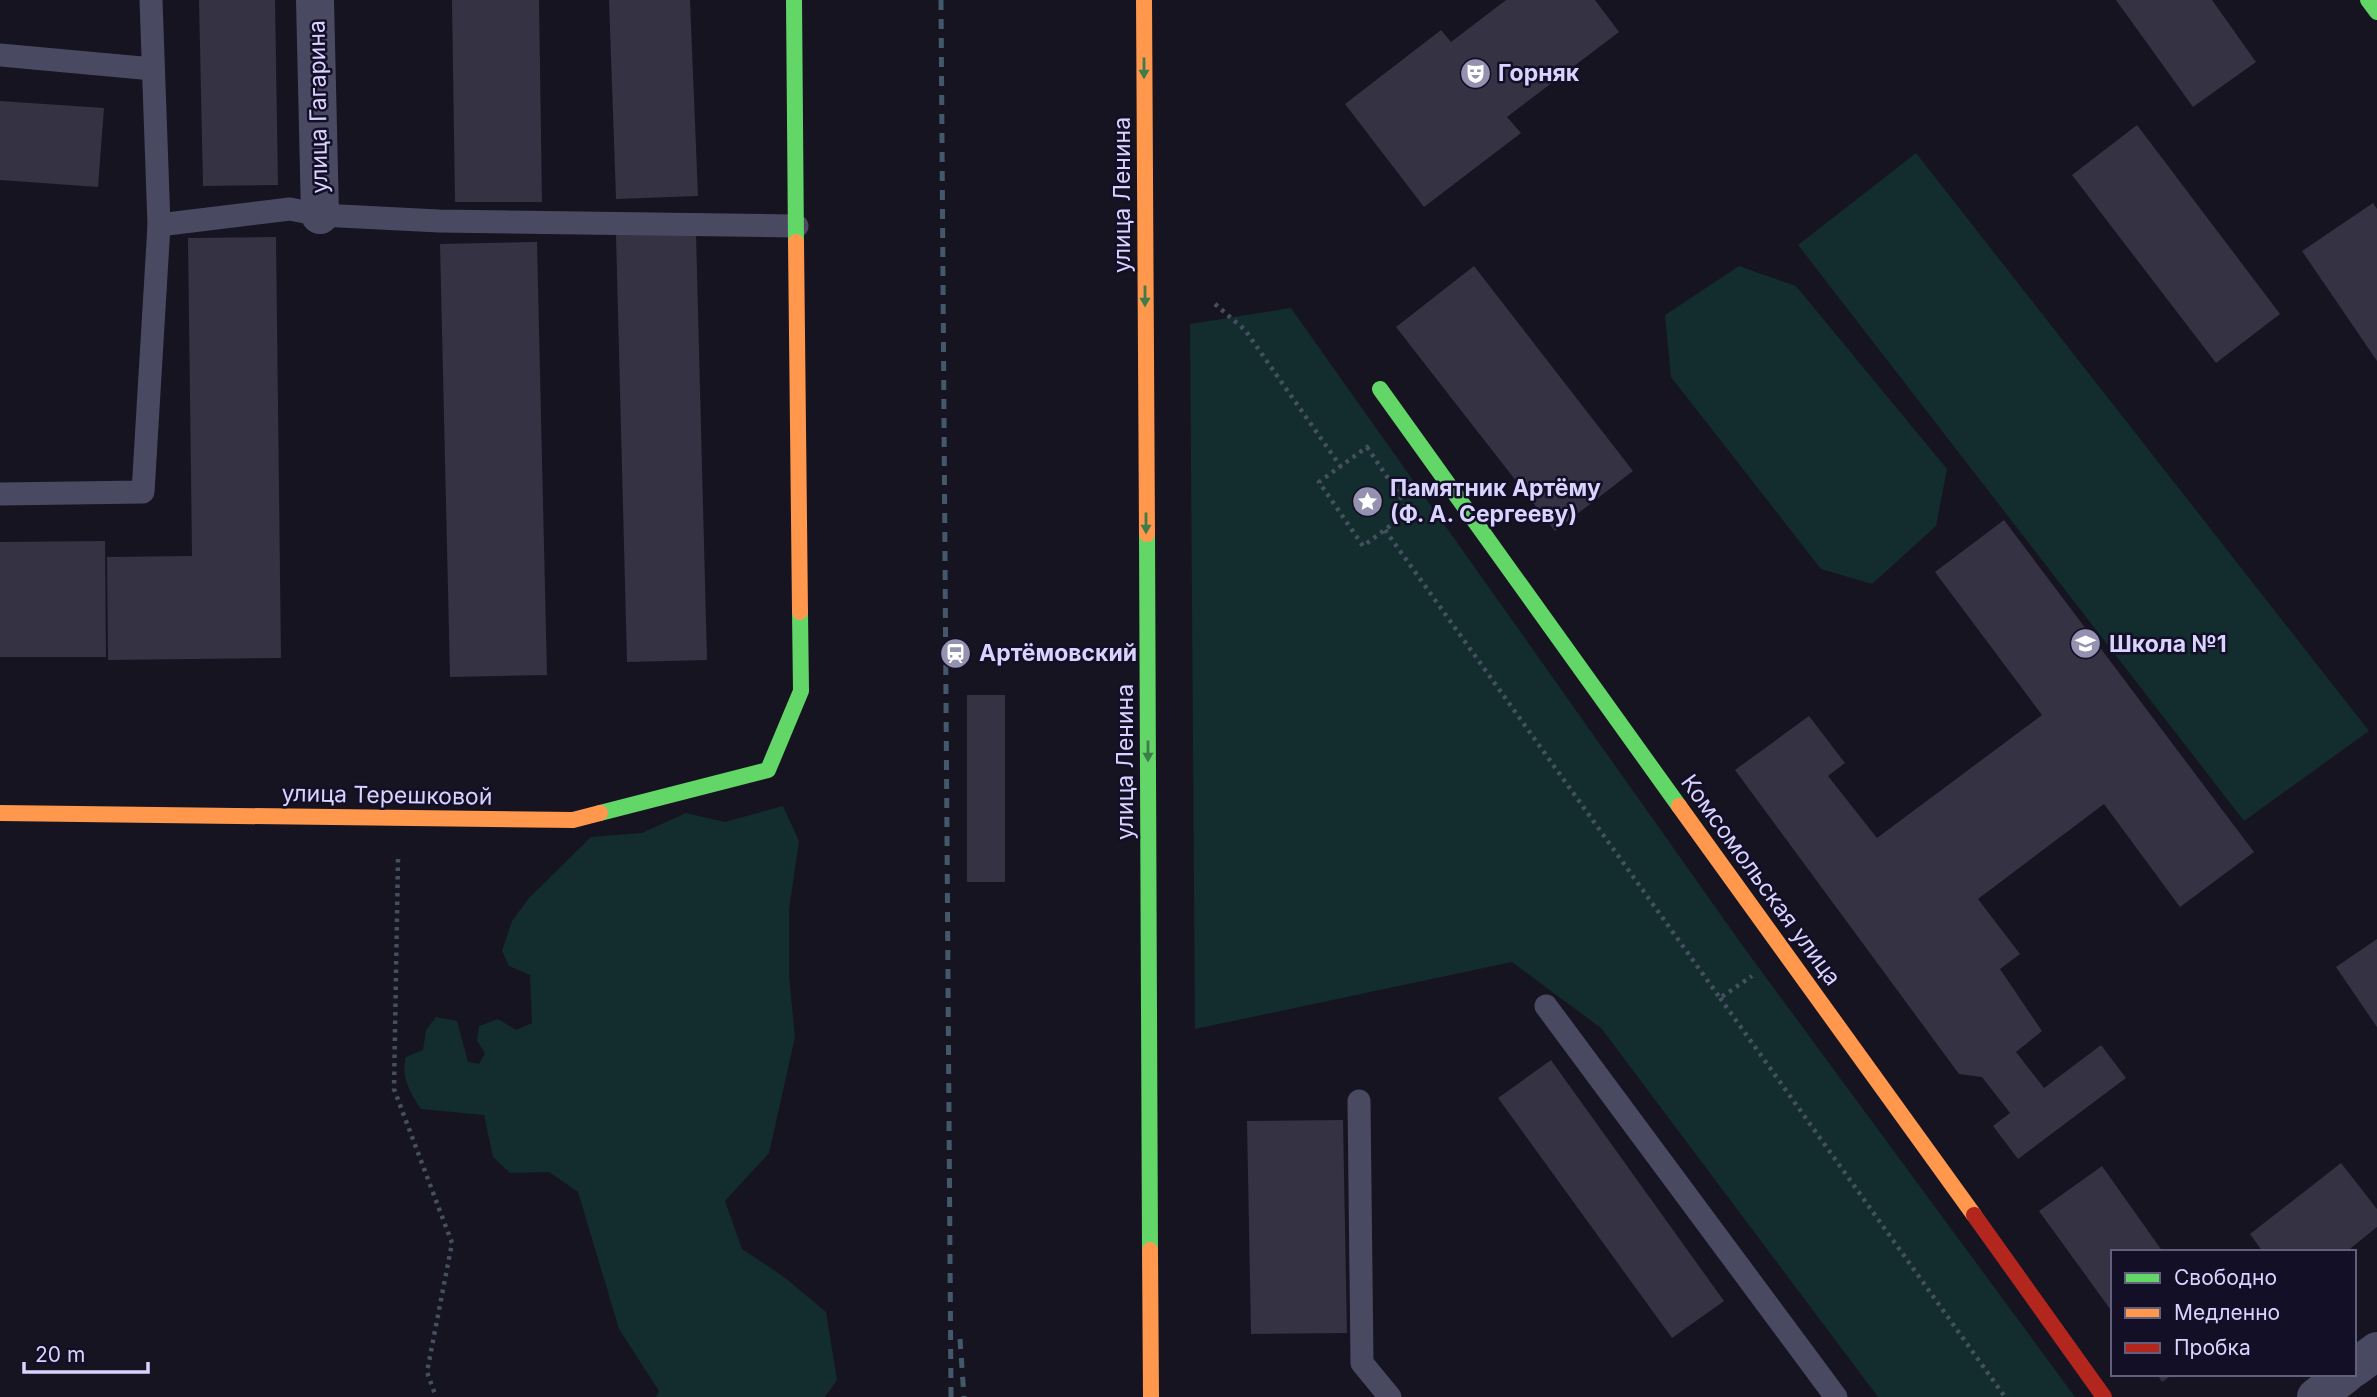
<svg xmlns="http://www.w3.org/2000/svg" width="2377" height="1397" viewBox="0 0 2377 1397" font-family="Inter,sans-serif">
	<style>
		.green { fill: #132c2d }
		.building { fill: #343243 }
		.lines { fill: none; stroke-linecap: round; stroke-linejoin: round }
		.path { stroke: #44505f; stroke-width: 4.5; stroke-dasharray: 3.5 5; stroke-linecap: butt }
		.lane { stroke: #4a4962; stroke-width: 23 }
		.street { stroke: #4a4962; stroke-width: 38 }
		.fast { stroke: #63d668; stroke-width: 16 }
		.slow { stroke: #ff974d; stroke-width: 16 }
		.jam { stroke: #b3261e; stroke-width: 16 }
		.rail { stroke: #43596b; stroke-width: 5; stroke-dasharray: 10 9; stroke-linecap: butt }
		.oneway { fill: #3f7c4a }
		.labels { text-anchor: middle; stroke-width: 5; stroke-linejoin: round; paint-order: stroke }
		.poi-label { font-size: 23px; font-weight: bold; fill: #d9d4ff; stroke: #130f26; text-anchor: start }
		.street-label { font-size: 23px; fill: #d9d4ff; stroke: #130f26 }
	</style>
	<rect width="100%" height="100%" fill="#161421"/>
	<g class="green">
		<path d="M1916,153L2369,731L2244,821L1798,245Z"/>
		<path d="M1739,266L1796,286L1947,469L1936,526L1872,584L1821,569L1671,377L1665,315Z"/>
		<path d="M1291,308L1745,949L2075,1397H1878L1601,1028L1512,962L1195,1029L1190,324Z"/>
		<path d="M783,806L799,841L789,909V976L795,1037L769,1153L725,1201L742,1249L784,1277L826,1312L837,1380L825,1397H656L659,1391L619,1329L578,1192L549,1172L510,1173L493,1157L484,1115L421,1109C410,1093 400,1075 406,1057L423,1050L426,1030L436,1017L457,1021L468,1062L479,1064L485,1053L477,1041L479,1026L498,1019L516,1030L532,1023L530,975L509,966L502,951L512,921L529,898L591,837L642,833L686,813L725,822Z"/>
	</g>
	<g class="building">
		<path d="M199,0H275L278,185L203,186Z"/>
		<path d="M452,0H539L542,202H455Z"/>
		<path d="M609,0H690L698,196L616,199Z"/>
		<path d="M1506,0H1595L1619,32L1507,117L1521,133L1424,207L1345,104L1441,30L1451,42Z"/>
		<path d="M2116,0H2212L2256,62L2193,107Z"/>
		<path d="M0,101L104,108L98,187L0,180Z"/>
		<path d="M2137,125L2280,314L2216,363L2072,175Z"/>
		<path d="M2373,203L2377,209V361L2302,251Z"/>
		<path d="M696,233L707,660L627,662L616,235Z"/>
		<path d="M276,237L281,658L108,660L107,557L192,556L188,238Z"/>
		<path d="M537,242L547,675L450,677L440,244Z"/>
		<path d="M1474,266L1633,471L1555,531L1396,327Z"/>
		<path d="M2004,520L2254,852L2180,907L2104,804L1978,899L2020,954L2000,969L2042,1031L2016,1052L2044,1088L2101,1045L2126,1078L2018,1159L1993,1126L2010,1113L1982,1077L1959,1074L1735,770L1809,716L1845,763L1828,776L1877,838L2042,715L1935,572Z"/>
		<path d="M105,541L106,657H0V542Z"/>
		<rect x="967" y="695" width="38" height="187"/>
		<path d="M2377,939V1027L2336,967Z"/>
		<path d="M1551,1060L1724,1301L1672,1338L1498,1098Z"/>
		<path d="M1343,1120L1347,1333L1251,1334L1247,1121Z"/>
		<path d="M2341,1163L2377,1209V1227L2346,1252H2263L2250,1234Z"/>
		<path d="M2102,1166L2163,1252H2113V1313L2039,1211Z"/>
		<path d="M2157,1374H2173L2162,1382Z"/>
	</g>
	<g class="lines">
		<g class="path">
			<path d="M1215,304L1245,330L1341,467"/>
			<path d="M1367,447L1410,511L1363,546L1319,482Z"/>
			<path d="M1385,530L1720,998L1752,976"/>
			<path d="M398,859L394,1089L452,1243L427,1372L436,1397"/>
			<path d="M1720,998L2005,1397"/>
		</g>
		<g class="lane">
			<path d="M0,55L153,69"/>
			<path d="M159,225L290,209L320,215L439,221L797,226"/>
			<path d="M0,494L143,492L159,225L151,0"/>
			<path d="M1546,1006L1836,1397"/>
			<path d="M1359,1101L1362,1363L1390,1397"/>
		</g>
		<g class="street">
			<path d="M315,0L320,215"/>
			<path d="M2354,1368L2377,1351"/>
			<path d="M2316,1397L2346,1374"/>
		</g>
		<g class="fast">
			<path d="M794,0L796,242"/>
			<path d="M2368,0L2377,12"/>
			<path d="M1380,389L1679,806"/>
			<path d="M1147,534L1150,1250"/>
			<path d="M600,813L768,770L801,691L800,612"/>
		</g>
		<g class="slow">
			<path d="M1144,0L1147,534"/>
			<path d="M796,242L800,612"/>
			<path d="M1679,806L1974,1215"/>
			<path d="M0,813L573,820L600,813"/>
			<path d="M1150,1250L1151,1397"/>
		</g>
		<path class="jam" d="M1974,1215L2104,1397"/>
		<g class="rail">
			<path d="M941,0L951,1397"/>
			<path d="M960,1339L964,1397"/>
		</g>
	</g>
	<defs><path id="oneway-solid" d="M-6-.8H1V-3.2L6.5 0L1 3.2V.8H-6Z" transform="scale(1.75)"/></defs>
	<g class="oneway">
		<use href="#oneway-solid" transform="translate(1144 68) rotate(90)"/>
		<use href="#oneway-solid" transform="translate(1145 296) rotate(90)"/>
		<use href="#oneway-solid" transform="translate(1146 523) rotate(90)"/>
		<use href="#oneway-solid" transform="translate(1148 751) rotate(90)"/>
	</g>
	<defs>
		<symbol id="theatre-disc" viewBox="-11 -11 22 22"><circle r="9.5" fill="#9591b1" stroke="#130f26"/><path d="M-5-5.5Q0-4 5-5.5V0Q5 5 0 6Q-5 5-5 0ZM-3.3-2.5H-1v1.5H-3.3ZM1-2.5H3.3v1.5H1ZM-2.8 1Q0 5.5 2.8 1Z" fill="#fff"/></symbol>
		<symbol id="sight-disc" viewBox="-11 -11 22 22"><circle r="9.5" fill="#9591b1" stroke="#130f26"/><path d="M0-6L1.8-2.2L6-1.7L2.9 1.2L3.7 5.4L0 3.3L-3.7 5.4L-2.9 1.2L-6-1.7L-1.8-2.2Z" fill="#fff"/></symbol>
		<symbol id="school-disc" viewBox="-11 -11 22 22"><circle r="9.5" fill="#9591b1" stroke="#130f26"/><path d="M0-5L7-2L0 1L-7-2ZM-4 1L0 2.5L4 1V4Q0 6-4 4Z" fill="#fff"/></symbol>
		<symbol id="station-disc" viewBox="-11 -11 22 22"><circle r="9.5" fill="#9591b1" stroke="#130f26"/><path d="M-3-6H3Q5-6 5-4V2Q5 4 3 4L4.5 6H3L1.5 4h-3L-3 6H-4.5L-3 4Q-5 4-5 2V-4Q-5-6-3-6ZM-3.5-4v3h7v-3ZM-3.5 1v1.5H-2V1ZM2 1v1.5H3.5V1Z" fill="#fff"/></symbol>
	</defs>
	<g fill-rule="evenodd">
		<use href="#theatre-disc" x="1458" y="56" width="35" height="35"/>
		<use href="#sight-disc" x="1350" y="484" width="35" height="35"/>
		<use href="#school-disc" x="2068" y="626" width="35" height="35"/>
		<use href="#station-disc" x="938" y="636" width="35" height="35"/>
	</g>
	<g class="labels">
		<g class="poi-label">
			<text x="1498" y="81">Горняк</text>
			<text x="1390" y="496">Памятник Артёму<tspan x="1390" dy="26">(Ф. А. Сергееву)</tspan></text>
			<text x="2109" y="652">Школа №1</text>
			<text x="979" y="661">Артёмовский</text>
		</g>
		<g class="street-label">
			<text transform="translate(318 107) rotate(-91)" y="8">улица Гагарина</text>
			<text transform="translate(1122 195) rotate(-90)" y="8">улица Ленина</text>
			<text transform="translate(1125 762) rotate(-90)" y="8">улица Ленина</text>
			<text transform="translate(387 795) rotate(1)" y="8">улица Терешковой</text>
			<text transform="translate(1761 880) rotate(54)" y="8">Комсомольская улица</text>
		</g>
	</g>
	<rect x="2111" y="1250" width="245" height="126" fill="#130f26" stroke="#625e7d" stroke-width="2"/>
	<rect x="2125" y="1273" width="35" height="10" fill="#63d668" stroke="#625e7d" stroke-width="2"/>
	<text x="2174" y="1285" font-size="21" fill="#d9d4ff">Свободно</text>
	<rect x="2125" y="1308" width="35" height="10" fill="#ff974d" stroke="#625e7d" stroke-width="2"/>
	<text x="2174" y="1320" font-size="21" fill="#d9d4ff">Медленно</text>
	<rect x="2125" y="1343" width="35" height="10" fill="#b3261e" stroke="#625e7d" stroke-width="2"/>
	<text x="2174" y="1355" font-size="21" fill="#d9d4ff">Пробка</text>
	<path d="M24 1362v10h124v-10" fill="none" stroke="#d9d4ff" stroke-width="3.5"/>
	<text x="35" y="1362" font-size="21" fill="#d9d4ff" stroke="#130f26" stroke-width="5" paint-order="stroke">20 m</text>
</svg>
